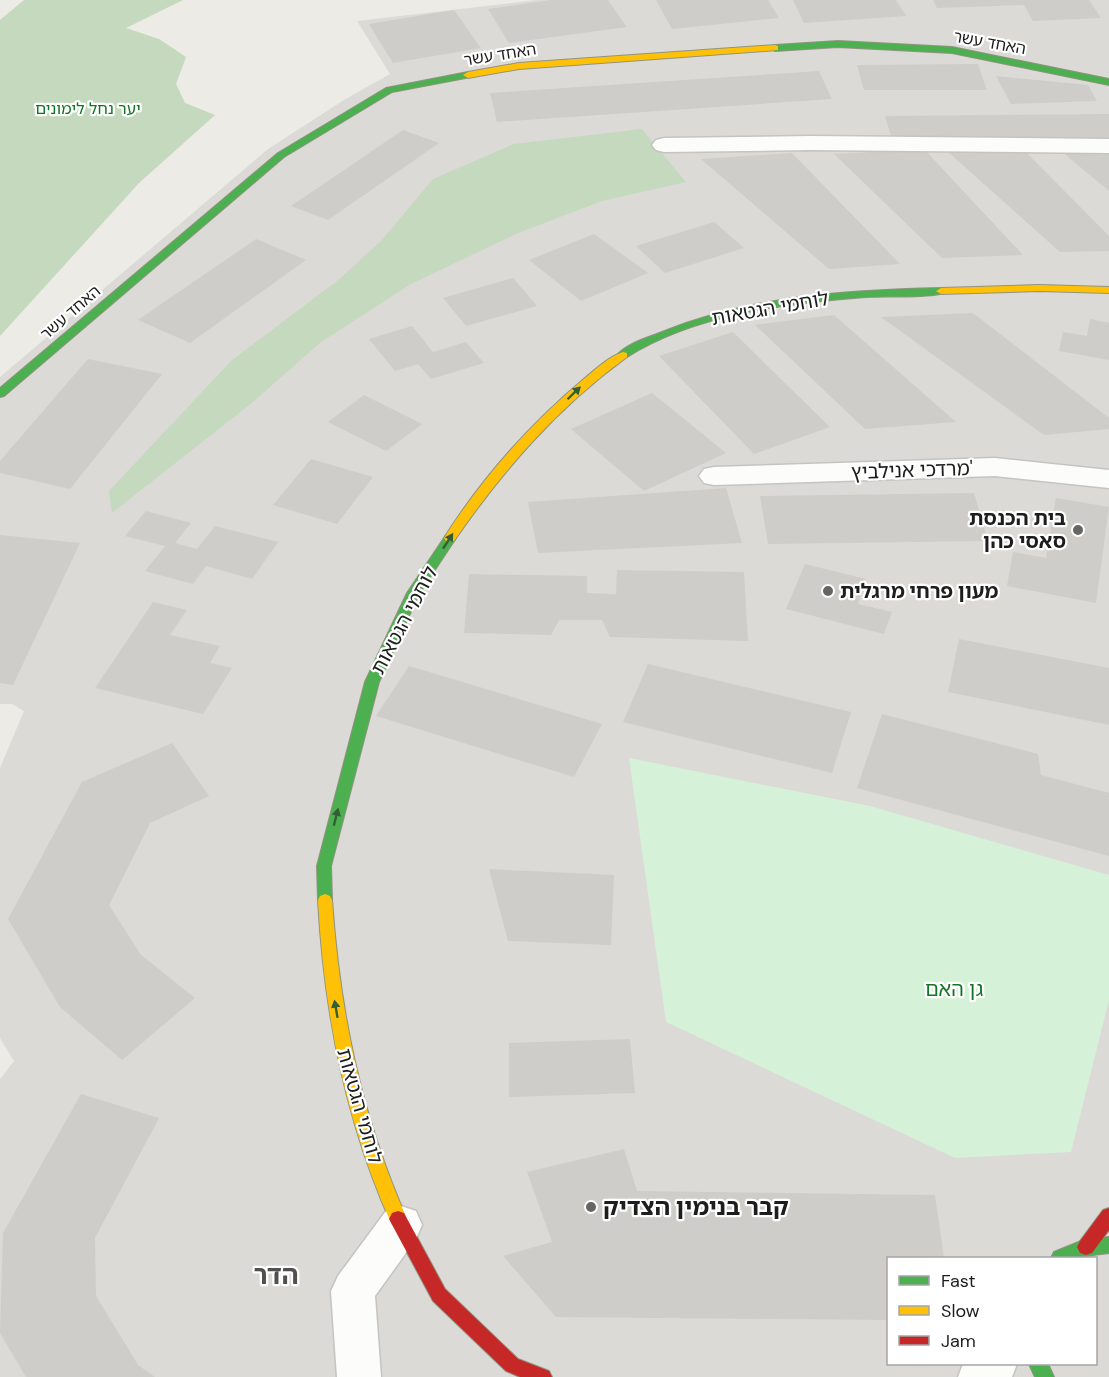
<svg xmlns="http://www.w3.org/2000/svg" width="1109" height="1377" viewBox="0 0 1109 1377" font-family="'DM Sans','Noto Sans Hebrew',sans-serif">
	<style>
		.residential { fill: #dbdad7; fill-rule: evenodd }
		.forest { fill: #c4d9bd }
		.park { fill: #d5f1d8 }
		.building { fill: #cecdc9 }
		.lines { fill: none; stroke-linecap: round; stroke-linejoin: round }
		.street-casing { stroke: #c4c4c2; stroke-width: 3 }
		.fast-casing { stroke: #91947f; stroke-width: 2 }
		.slow-casing { stroke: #91947f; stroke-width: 2 }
		.jam-casing { stroke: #91947f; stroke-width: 2 }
		.street { fill: #fcfcfb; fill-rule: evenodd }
		.fast { fill: #4caf50; fill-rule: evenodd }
		.slow { fill: #ffc107; fill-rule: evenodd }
		.jam { fill: #c62828; fill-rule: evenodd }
		.oneway { fill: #325f34 }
		.poi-dot { fill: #656563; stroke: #fff; stroke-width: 2 }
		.labels { text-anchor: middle; stroke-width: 4.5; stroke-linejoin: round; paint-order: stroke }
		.far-street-label { font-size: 16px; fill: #1d1d1d; stroke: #fff }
		.far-park-label { font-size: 16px; fill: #127525; stroke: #fff }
		.street-label { font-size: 20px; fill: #1d1d1d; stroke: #fff }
		.poi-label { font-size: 20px; font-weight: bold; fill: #1d1d1d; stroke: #fff; text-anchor: end }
		.park-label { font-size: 20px; fill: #127525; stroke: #fff }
		.near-poi-label { font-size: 24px; font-weight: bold; fill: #1d1d1d; stroke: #fff; text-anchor: start }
		.near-neighbourhood-label { font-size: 26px; font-weight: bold; fill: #505050; stroke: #fff }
	</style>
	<rect width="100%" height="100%" fill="#ecebe6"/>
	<path class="residential" d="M537,0H1109V1377H0V1079L14,1061L0,1038V768L24,711L12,704H0V377L268,149L344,100L390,74L357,21ZM888,1258H1096V1364H888Z"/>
	<g class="forest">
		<path d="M24,0H183L126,28L159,39L186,57L176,84L185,103L215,115L139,183L0,336V20Z"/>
		<path d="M642,129L686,182L602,201L518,233L411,284L321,342L253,402L112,513L109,491L232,360L337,281L381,241L433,179L514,144Z"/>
	</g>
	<path class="park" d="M629,758L870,806L1109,875V1000L1071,1152L955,1158L666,1022Z"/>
	<g class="building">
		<path d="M551,0H608L627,27L509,43L488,9Z"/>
		<path d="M656,0H768L779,18L672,29Z"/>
		<path d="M793,0H896L906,16L804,23Z"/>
		<path d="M933,0H1089L1101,18L1033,21L1024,5L937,8Z"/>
		<path d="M454,10L481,48L393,63L369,24Z"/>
		<path d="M978,64L987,90H864L857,65Z"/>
		<path d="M819,71L832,99L497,122L490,93Z"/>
		<path d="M996,76L1088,85L1097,101L1011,104Z"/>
		<path d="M1109,114V138L892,140L885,116Z"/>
		<path d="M403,130L439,143L328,220L291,206Z"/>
		<path d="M924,149L1023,255L942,258L834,154Z"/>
		<path d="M1023,149L1109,236V251L1060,252L947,151Z"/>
		<path d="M1061,151H1109V191Z"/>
		<path d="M792,153L900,264L829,269L701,159Z"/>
		<path d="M714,222L744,248L665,273L636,246Z"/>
		<path d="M594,234L648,273L581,301L529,260Z"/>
		<path d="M256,239L306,260L190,343L138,320Z"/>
		<path d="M513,278L537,306L466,326L443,298Z"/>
		<path d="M973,313L1109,418V429L1044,435L881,317Z"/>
		<path d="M834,315L956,422L865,429L755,325Z"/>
		<path d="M1090,319L1109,323V360L1059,351L1063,332L1087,336Z"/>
		<path d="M412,326L433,352L466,342L484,363L431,379L418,364L395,371L369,339Z"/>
		<path d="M733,332L830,427L754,454L659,356Z"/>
		<path d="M88,359L162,374L70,489L0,473V461Z"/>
		<path d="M652,393L726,453L644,491L571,429Z"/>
		<path d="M364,395L422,424L386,451L328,422Z"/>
		<path d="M311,459L373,477L337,524L273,505Z"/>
		<path d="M726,488L742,543L538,553L528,502Z"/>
		<path d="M974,493L988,541L768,544L760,496Z"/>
		<path d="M1056,498L1109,507L1096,603L1007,586L1013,552L1046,558Z"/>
		<path d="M146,511L191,523L175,543L197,549L215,526L278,542L252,579L206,566L193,584L145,571L165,546L125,536Z"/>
		<path d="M0,535L80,543L13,685L0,683Z"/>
		<path d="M805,564L866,579L858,604L892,612L884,634L786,609Z"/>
		<path d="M617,570L744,572L748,641L610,637L602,620H559L551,635L464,633L469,574L587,576V593L616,594Z"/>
		<path d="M153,602L187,610L170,635L220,646L210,663L232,668L203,714L95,688Z"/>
		<path d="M959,639L1109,668V725L948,692Z"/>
		<path d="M648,664L851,712L832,773L623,722Z"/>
		<path d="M409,666L602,724L574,777L376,716Z"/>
		<path d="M882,714L1038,754L1041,775L1109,793V856L857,788Z"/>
		<path d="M172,743L209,796L150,823L109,905L141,955L195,998L122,1060L60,1007L8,919L82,782Z"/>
		<path d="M489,869L614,875L611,945L508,941Z"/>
		<path d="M630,1039L635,1093L509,1097V1043Z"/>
		<path d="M81,1094L159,1118L95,1238L96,1296L138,1365L155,1377H26L0,1333L3,1233Z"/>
		<path d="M624,1149L637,1191L935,1195L944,1258H888V1320L556,1317L503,1256L552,1242L527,1172Z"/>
	</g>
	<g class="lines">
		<defs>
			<g id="street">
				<path d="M810,136L1109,139V153L810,150L664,152L656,150L652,145L656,140L664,138Z"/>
				<path d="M995,458L1109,470V488L995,476L714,485L704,483L699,476L704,469L714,467Z"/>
				<path d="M401,1206L416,1211L422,1225L416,1239L375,1296L381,1377H337L331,1291L338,1276L386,1211Z"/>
				<path d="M963,1364H1017L1012,1377H958Z"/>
			</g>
			<g id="fast">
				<path d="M838,41L952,47L1109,79V85L952,53L838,47L775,51L771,48L775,45Z"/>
				<path d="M468,72L471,73V77L392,92L284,157L4,396L0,397V388L278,153L386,88Z"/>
				<path d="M941,288L945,289V293C920,299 892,295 866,297C787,303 695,314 627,357H619L617,355C628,343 647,338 662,332C751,296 846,290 941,288Z"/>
				<path d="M450,534L456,538L419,594L379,682L331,866L332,900L330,904L325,906L320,904L318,900L317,866L365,682L407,593L446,535Z"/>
				<path d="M1109,1237V1253C1089,1255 1071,1260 1051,1258L1054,1252L1086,1239Z"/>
				<path d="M1029,1364H1048L1054,1377H1035Z"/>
			</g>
			<g id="slow">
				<path d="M775,45L778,46V50L519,69L468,78L463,75L468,72L519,63Z"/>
				<path d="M1039,285L1109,287V293L1039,291L941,294L936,291L941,288Z"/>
				<path d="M623,352L627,353V357C557,408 503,470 454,541H446L444,538C482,478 530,424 585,378C596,369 610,356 623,352Z"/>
				<path d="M325,894L330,896L332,900C340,1013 361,1115 407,1219L404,1225L398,1227L392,1225C345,1121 324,1013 318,900L320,896Z"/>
			</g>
			<g id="jam">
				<path d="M1109,1208V1230L1092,1253L1086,1255L1080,1253L1077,1247L1080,1241L1103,1210Z"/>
				<path d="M398,1211L404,1213L445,1289L518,1359L549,1371L552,1377H520L506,1371L433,1301L389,1219L392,1213Z"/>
			</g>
		</defs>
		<use href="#street" class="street-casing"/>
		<use href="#fast" class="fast-casing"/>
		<use href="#slow" class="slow-casing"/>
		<use href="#jam" class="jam-casing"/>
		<use href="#street" class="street"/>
		<use href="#fast" class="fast"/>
		<use href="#slow" class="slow"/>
		<use href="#jam" class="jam"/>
	</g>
	<defs><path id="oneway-solid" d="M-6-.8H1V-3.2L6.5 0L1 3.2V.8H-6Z" transform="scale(1.5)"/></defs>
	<g class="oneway">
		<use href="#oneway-solid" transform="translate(574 393) rotate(-44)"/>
		<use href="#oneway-solid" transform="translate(448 541) rotate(-57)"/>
		<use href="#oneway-solid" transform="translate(336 817) rotate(-76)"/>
		<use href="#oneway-solid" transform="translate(336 1009) rotate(-100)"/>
	</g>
	<g class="poi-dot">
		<circle cx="1078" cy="530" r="6"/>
		<circle cx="828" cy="591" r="6"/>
		<circle cx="591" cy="1207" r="6"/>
	</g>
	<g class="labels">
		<g class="far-street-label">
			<text transform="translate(990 42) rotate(10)" y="6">האחד עשר</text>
			<text transform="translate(500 54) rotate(-9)" y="6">האחד עשר</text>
			<text transform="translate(70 312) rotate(-41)" y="6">האחד עשר</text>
		</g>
		<g class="far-park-label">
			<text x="88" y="114">יער נחל לימונים</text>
		</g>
		<g class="street-label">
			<text transform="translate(770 308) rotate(-10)" y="7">לוחמי הגטאות</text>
			<text transform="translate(912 470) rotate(-2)" y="7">מרדכי אנילביץ'</text>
			<text transform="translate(404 620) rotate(-62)" y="7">לוחמי הגטאות</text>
			<text transform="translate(360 1106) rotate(74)" y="7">לוחמי הגטאות</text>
		</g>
		<g class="poi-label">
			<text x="1066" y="525">בית הכנסת<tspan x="1066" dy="23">סאסי כהן</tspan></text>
			<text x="840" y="598" text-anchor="start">מעון פרחי מרגלית</text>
		</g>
		<g class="park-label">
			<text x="954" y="996">גן האם</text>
		</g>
		<g class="near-poi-label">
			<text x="603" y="1215">קבר בנימין הצדיק</text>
		</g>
		<g class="near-neighbourhood-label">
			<text x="276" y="1284">הדר</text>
		</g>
	</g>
	<rect x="887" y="1257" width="210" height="108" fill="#ffffff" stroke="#a5a5a5" stroke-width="1.5"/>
	<rect x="899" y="1276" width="30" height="9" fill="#4caf50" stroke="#a5a5a5" stroke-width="1.5"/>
	<text x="941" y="1287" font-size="18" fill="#1d1d1d">Fast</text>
	<rect x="899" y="1306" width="30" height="9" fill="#ffc107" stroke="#a5a5a5" stroke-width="1.5"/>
	<text x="941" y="1317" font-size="18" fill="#1d1d1d">Slow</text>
	<rect x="899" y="1336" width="30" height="9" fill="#c62828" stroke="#a5a5a5" stroke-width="1.5"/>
	<text x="941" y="1347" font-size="18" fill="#1d1d1d">Jam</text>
</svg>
